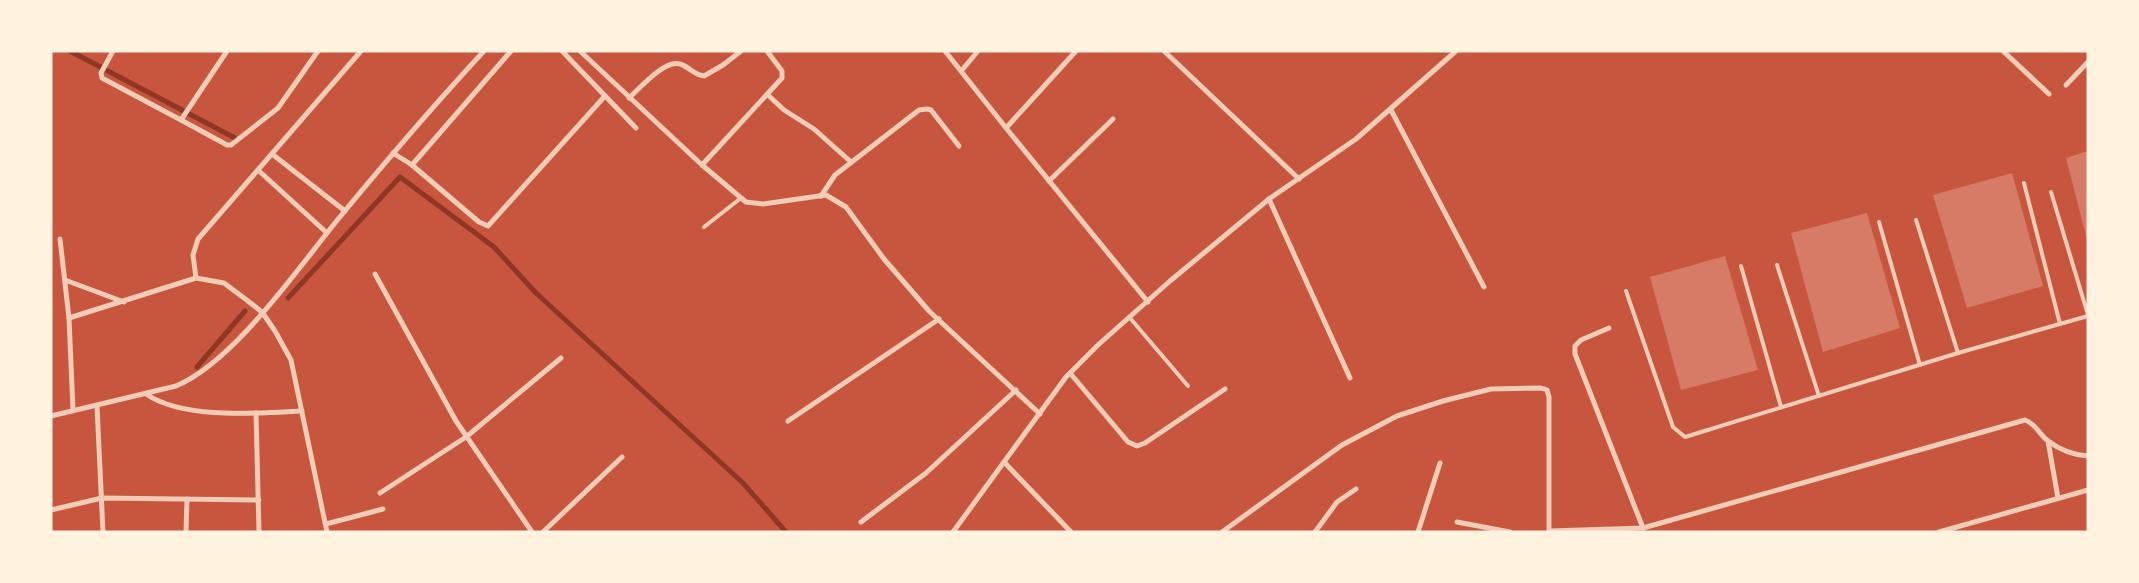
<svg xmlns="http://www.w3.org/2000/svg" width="2139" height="583" viewBox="0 0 2139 583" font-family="Karla,sans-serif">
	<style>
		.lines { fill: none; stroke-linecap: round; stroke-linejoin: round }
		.stream { stroke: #8f3625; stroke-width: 5 }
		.building { fill: #d67c66 }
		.service { stroke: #f1ccb7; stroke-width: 4 }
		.minor { stroke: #f1ccb7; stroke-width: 5 }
	</style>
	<rect width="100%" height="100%" fill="#c8553d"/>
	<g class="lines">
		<g class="stream">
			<path d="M70,51L235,138"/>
			<path d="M288,298L400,177L494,247L536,293L743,483L786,532"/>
			<path d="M197,367L245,311"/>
		</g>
	</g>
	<g class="building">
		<path d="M2088,151V240H2087L2066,158Z"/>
		<path d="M2012,173L2043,286L1967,308L1933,195Z"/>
		<path d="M1867,213L1900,328L1823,352L1791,233Z"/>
		<path d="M1725,256L1758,370L1681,390L1650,277Z"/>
	</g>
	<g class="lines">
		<g class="service">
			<path d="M2024,183L2060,324"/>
			<path d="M2051,192L2088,315"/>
			<path d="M1916,220L1958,353"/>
			<path d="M1879,222L1920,365"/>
			<path d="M704,227L741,198"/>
			<path d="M1777,265L1819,396"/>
			<path d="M1741,266L1781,407"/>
			<path d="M1626,291L1673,427L1685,437L1958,353L2088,316"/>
			<path d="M1130,318L1188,386"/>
		</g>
		<g class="minor">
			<path d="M113,51L101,73L102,78L181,120L227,51"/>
			<path d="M562,51L636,128"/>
			<path d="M580,51L702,165L746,202L763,204L826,195L846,207L884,259L929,311L1040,414"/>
			<path d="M945,51L1006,128"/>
			<path d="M1076,51L1006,128L1148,302"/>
			<path d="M1164,51L1299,179"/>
			<path d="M2003,51L2049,94"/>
			<path d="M962,70L978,51"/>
			<path d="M2066,85L2088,62"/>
			<path d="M768,95L784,110L814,129L851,162"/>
			<path d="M629,98C640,88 665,59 680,64C690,67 693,75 704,76L723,65L741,51"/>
			<path d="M1391,110L1484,287"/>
			<path d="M181,120L227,145H231L278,108L318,51"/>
			<path d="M393,153L412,165L479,222L488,226L605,96"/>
			<path d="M272,154L345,211"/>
			<path d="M412,165L511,51"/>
			<path d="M702,165L782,78V71L767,51"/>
			<path d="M258,170L327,233"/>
			<path d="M1049,181L1113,119"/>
			<path d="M821,196L835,175L919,110L927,109L931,110L959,146"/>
			<path d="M1269,199L1350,378"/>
			<path d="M60,239L69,318L73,410"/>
			<path d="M375,274L456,421L532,532"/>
			<path d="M196,278L193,255L198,239L361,51"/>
			<path d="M65,280L124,302"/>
			<path d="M69,318L196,278L224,283L248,301L262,312L275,331L291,360L327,532"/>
			<path d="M1609,328L1581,340L1575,346V354L1643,528"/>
			<path d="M1070,373L1128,442L1137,446L1145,443L1225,389"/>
			<path d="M146,394C184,420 258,413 302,411"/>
			<path d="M97,406L103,532"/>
			<path d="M256,413L259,532"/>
			<path d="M51,416L176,386C234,362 298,268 339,218C386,161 434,105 484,51"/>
			<path d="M788,421L939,319"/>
			<path d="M2048,441L2058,498"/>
			<path d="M1004,462L1071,532"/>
			<path d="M380,493L466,437L561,358"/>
			<path d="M51,510L102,498L259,500"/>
			<path d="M861,522L926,473L1016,390"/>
			<path d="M1457,522L1510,532"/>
			<path d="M326,524L383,509"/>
			<path d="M1549,531L1643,528L2025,420C2036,424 2039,434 2048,441C2060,450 2073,455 2088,456"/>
			<path d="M186,532L187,499"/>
			<path d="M543,532L622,457"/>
			<path d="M953,532L1066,377L1098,345L1170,281L1269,199L1356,139L1456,51"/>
			<path d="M1222,532L1342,445L1397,416L1443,401L1491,389L1541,388L1547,390L1549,397V532"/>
			<path d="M1315,532L1337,502L1356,489"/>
			<path d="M1418,532L1440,463"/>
			<path d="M1939,532L2088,490"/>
		</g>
	</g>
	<rect width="2139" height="583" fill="none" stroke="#fff3e0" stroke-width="105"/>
</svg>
